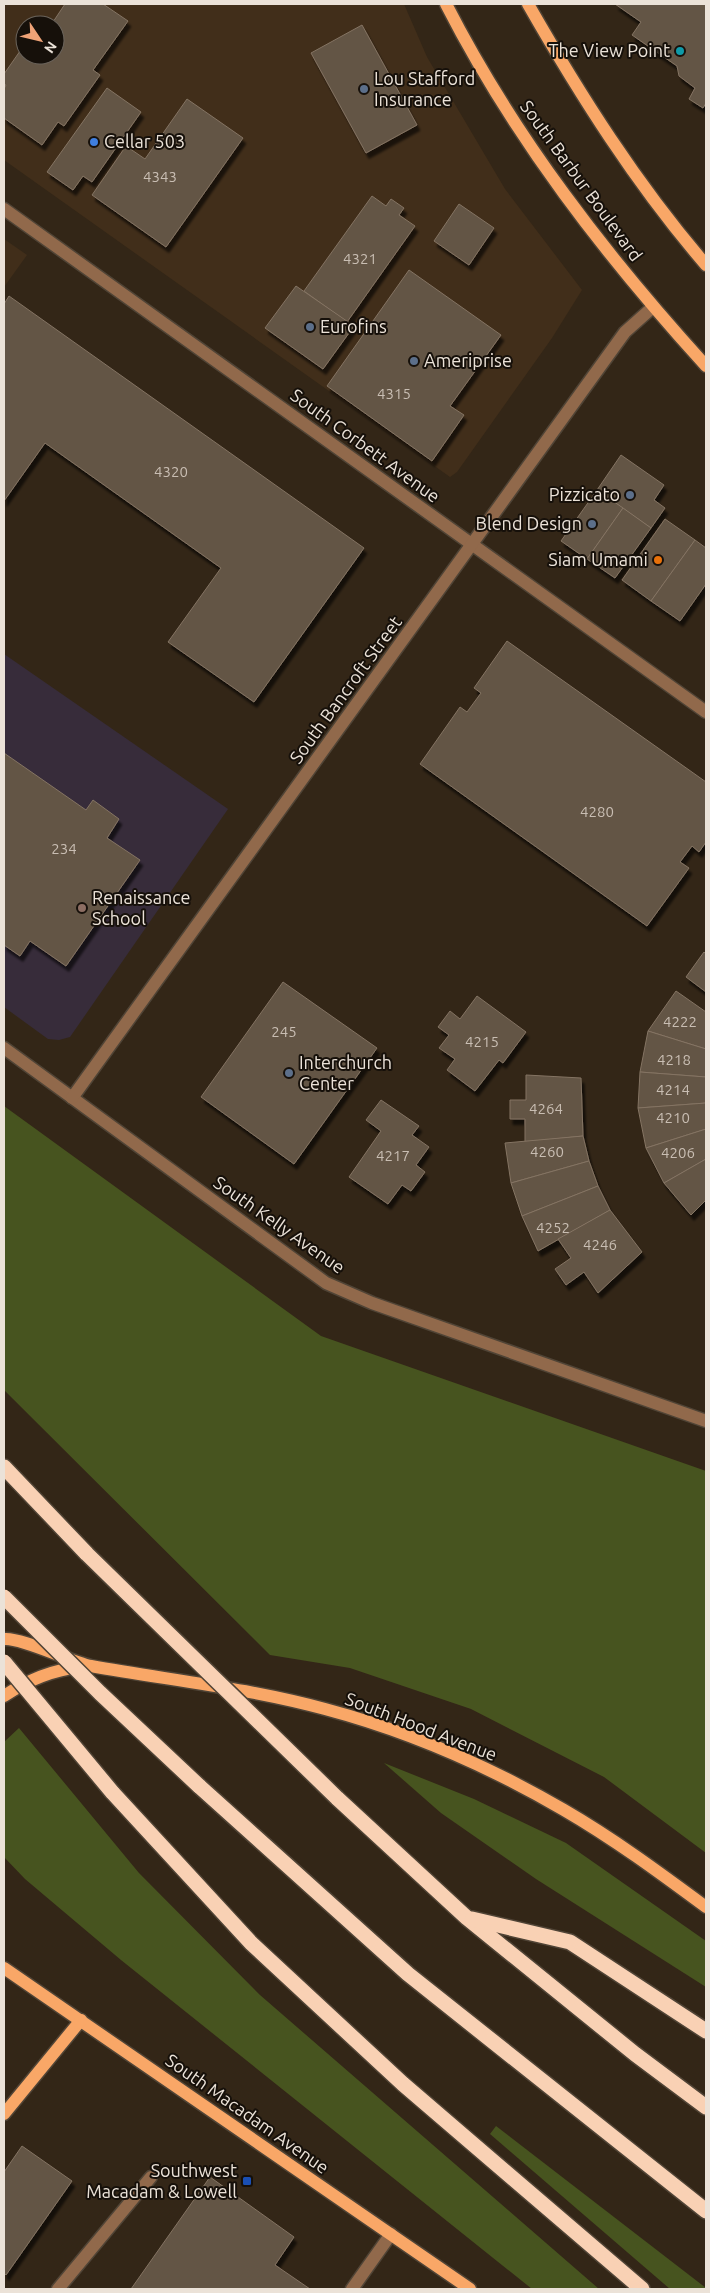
<svg xmlns="http://www.w3.org/2000/svg" width="710" height="2293" viewBox="0 0 710 2293" font-family="Ubuntu,sans-serif">
	<style>
		.built { fill: #412e1a; fill-rule: evenodd }
		.education { fill: #372c3a }
		.green { fill: #47541f }
		.building { fill: #635444; stroke: #847463; filter: url(#shadow) }
		.lines { fill: none; stroke-linecap: round; stroke-linejoin: round }
		.minor-casing { stroke: #504436; stroke-width: 15 }
		.major-casing { stroke: #504436; stroke-width: 15 }
		.highway-casing { stroke: #504436; stroke-width: 18 }
		.minor { stroke: #91694b; stroke-width: 12 }
		.major { stroke: #f9a767; stroke-width: 12 }
		.highway { stroke: #f9d1b4; stroke-width: 15 }
		.highway-bridge-casing { stroke: #504436; stroke-width: 18; stroke-linecap: butt }
		.highway-bridge { stroke: #f9d1b4; stroke-width: 15 }
		.culture-dot { fill: #0f9aa8; stroke: #16100a; stroke-width: 2 }
		.service-dot { fill: #5c6f8a; stroke: #16100a; stroke-width: 2 }
		.shop-dot { fill: #3f7fe0; stroke: #16100a; stroke-width: 2 }
		.food-dot { fill: #e8710a; stroke: #16100a; stroke-width: 2 }
		.education-dot { fill: #8d6e63; stroke: #16100a; stroke-width: 2 }
		.transit-dot { fill: #1a4fb4; stroke: #16100a; stroke-width: 2 }
		.labels { text-anchor: middle; stroke-width: 4; stroke-linejoin: round; paint-order: stroke }
		.number-label { font-size: 15px; fill: #c9beb3 }
		.poi-label { font-size: 18px; fill: #ebe2d8; stroke: #16100a; text-anchor: start }
		.street-label { font-size: 18px; fill: #ebe2d8; stroke: #16100a }
	</style>
	<defs>
		<filter id="shadow"><feDropShadow dx="3" dy="5.5" stdDeviation="1" flood-color="#0009"/></filter>
	</defs>
	<rect width="100%" height="100%" fill="#332617"/>
	<g class="built">
		<path d="M4,4H404L427,57L505,189L582,290L552,338L457,472L450,477L4,160ZM25,25H55V55H25Z"/>
		<path d="M4,239L27,255L4,287Z"/>
	</g>
	<path class="education" d="M4,654L228,809L70,1037L59,1040L48,1039L4,1007Z"/>
	<g class="green">
		<path d="M4,1106L321,1336L706,1471V1853L604,1777L471,1709L350,1668L270,1655L4,1390Z"/>
		<path d="M19,1728L139,1873L260,1995L599,2289H532L121,1960L25,1879L4,1857V1742Z"/>
		<path d="M384,1763L474,1799L566,1843L706,1941V1987L536,1879L441,1813Z"/>
		<path d="M496,2126L706,2288V2289H670L490,2134Z"/>
	</g>
	<g class="building">
		<path d="M65,4H103L128,21L93,70L100,75L64,126L58,122L42,145L4,118V89L6,85L4,84V74L25,44V55H55V25H51Z"/>
		<path d="M615,4H706V103L703,108L689,99L695,88L679,76L677,66L632,35L641,22Z"/>
		<path d="M362,25L417,125L366,153L311,53Z"/>
		<path d="M107,88L141,112L92,182L83,176L73,190L47,172Z"/>
		<path d="M187,99L243,138L166,247L92,195L126,146L145,159Z"/>
		<path d="M372,196L386,206L391,199L404,208L399,215L415,226L347,322L304,291Z"/>
		<path d="M459,204L494,228L469,265L434,241Z"/>
		<path d="M409,270L501,335L450,406L464,415L432,461L327,386Z"/>
		<path d="M296,286L354,326L323,369L265,328Z"/>
		<path d="M9,296L364,548L254,702L168,642L221,568L45,443L4,501V304Z"/>
		<path d="M621,455L664,485L654,500L665,508L651,528L597,490Z"/>
		<path d="M597,490L623,508L587,559L561,541Z"/>
		<path d="M623,508L651,528L615,578L587,559Z"/>
		<path d="M665,519L695,540L651,601L622,580Z"/>
		<path d="M695,540L706,548V584L680,621L651,601Z"/>
		<path d="M507,641L706,782V842L699,852L692,846L680,862L689,868L647,926L420,764L460,707L467,712L481,693L474,688Z"/>
		<path d="M4,753L86,810L93,800L119,819L107,838L140,860L66,966L30,941L20,956L4,945Z"/>
		<path d="M704,952L706,954V992L686,977Z"/>
		<path d="M283,982L377,1048L294,1164L201,1097Z"/>
		<path d="M676,991L706,1012V1049L648,1031Z"/>
		<path d="M477,996L526,1032L503,1063L499,1060L475,1091L447,1070L455,1059L439,1048L449,1035L438,1027L450,1011L460,1019Z"/>
		<path d="M648,1031L706,1049V1077L640,1072Z"/>
		<path d="M640,1072L706,1077V1103L638,1108Z"/>
		<path d="M526,1075L581,1078L583,1136L525,1142V1119H510V1100H526Z"/>
		<path d="M381,1100L419,1126L412,1135L429,1147L416,1165L425,1172L411,1191L402,1185L388,1204L349,1177L381,1131L366,1120Z"/>
		<path d="M706,1103V1129L646,1148L638,1108Z"/>
		<path d="M706,1129V1159L664,1183L646,1148Z"/>
		<path d="M583,1136L589,1161L511,1183L505,1143Z"/>
		<path d="M706,1159V1200L691,1215L664,1183Z"/>
		<path d="M589,1161L598,1186L522,1216L511,1183Z"/>
		<path d="M598,1186L610,1210L538,1251L522,1216Z"/>
		<path d="M610,1210L642,1252L598,1293L584,1272L566,1285L555,1269L571,1258L558,1239Z"/>
		<path d="M22,2146L72,2181L6,2275L4,2273V2172Z"/>
		<path d="M210,2177L294,2237L275,2265L310,2289H131Z"/>
	</g>
	<g class="lines">
		<defs>
			<g id="minor">
				<path d="M4,209L706,712"/>
				<path d="M4,1048L326,1283L372,1303L706,1421"/>
				<path d="M72,1098L625,332L653,307"/>
				<path d="M58,2289L151,2177"/>
				<path d="M352,2289L391,2234"/>
			</g>
			<g id="major">
				<path d="M446,4C514,137 606,256 706,366"/>
				<path d="M528,4C580,95 637,185 706,265"/>
				<path d="M4,1639C21,1637 71,1662 91,1666C169,1680 248,1688 325,1709C408,1731 490,1767 564,1810C614,1839 660,1873 706,1907"/>
				<path d="M4,1696C28,1680 51,1670 80,1667"/>
				<path d="M4,1968L470,2289"/>
				<path d="M4,2114L81,2020"/>
			</g>
			<g id="highway">
				<path d="M4,1467L87,1554"/>
				<path d="M199,1786L408,1974L706,2211"/>
				<path d="M112,1792L251,1943L403,2084L642,2289"/>
				<path d="M337,1798L467,1918L635,2054L706,2107"/>
				<path d="M472,1919L570,1942L706,2031"/>
			</g>
		</defs>
		<use href="#minor" class="minor-casing"/>
		<use href="#major" class="major-casing"/>
		<use href="#highway" class="highway-casing"/>
		<use href="#minor" class="minor"/>
		<use href="#major" class="major"/>
		<use href="#highway" class="highway"/>
		<defs>
			<g id="highway-bridge">
				<path d="M87,1554L337,1798"/>
				<path d="M4,1597L100,1693L199,1786"/>
				<path d="M4,1662L112,1792"/>
			</g>
		</defs>
		<use href="#highway-bridge" class="highway-bridge-casing"/>
		<use href="#highway-bridge" class="highway-bridge"/>
	</g>
	<circle class="culture-dot" cx="680" cy="51" r="5"/>
	<g class="service-dot">
		<circle cx="364" cy="89" r="5"/>
		<circle cx="310" cy="327" r="5"/>
		<circle cx="414" cy="361" r="5"/>
		<circle cx="630" cy="495" r="5"/>
		<circle cx="592" cy="524" r="5"/>
		<circle cx="289" cy="1073" r="5"/>
	</g>
	<circle class="shop-dot" cx="94" cy="142" r="5"/>
	<circle class="food-dot" cx="658" cy="560" r="5"/>
	<circle class="education-dot" cx="82" cy="908" r="5"/>
	<rect class="transit-dot" x="242" y="2176" width="10" height="10" rx="2.5"/>
	<g class="labels">
		<g class="number-label">
			<text x="160" y="182">4343</text>
			<text x="360" y="264">4321</text>
			<text x="394" y="399">4315</text>
			<text x="171" y="477">4320</text>
			<text x="597" y="817">4280</text>
			<text x="64" y="854">234</text>
			<text x="680" y="1027">4222</text>
			<text x="284" y="1037">245</text>
			<text x="482" y="1047">4215</text>
			<text x="674" y="1065">4218</text>
			<text x="673" y="1095">4214</text>
			<text x="546" y="1114">4264</text>
			<text x="673" y="1123">4210</text>
			<text x="547" y="1157">4260</text>
			<text x="678" y="1158">4206</text>
			<text x="393" y="1161">4217</text>
			<text x="553" y="1233">4252</text>
			<text x="600" y="1250">4246</text>
		</g>
		<g class="poi-label">
			<text x="670" y="57" text-anchor="end">The View Point</text>
			<text x="374" y="85">Lou Stafford<tspan x="374" dy="21">Insurance</tspan></text>
			<text x="104" y="148">Cellar 503</text>
			<text x="320" y="333">Eurofins</text>
			<text x="424" y="367">Ameriprise</text>
			<text x="620" y="501" text-anchor="end">Pizzicato</text>
			<text x="582" y="530" text-anchor="end">Blend Design</text>
			<text x="648" y="566" text-anchor="end">Siam Umami</text>
			<text x="92" y="904">Renaissance<tspan x="92" dy="21">School</tspan></text>
			<text x="299" y="1069">Interchurch<tspan x="299" dy="21">Center</tspan></text>
			<text x="237" y="2177" text-anchor="end">Southwest<tspan x="237" dy="21">Macadam &amp; Lowell</tspan></text>
		</g>
		<g class="street-label">
			<text transform="translate(581 181) rotate(54)" y="6">South Barbur Boulevard</text>
			<text transform="translate(365 446) rotate(36)" y="6">South Corbett Avenue</text>
			<text transform="translate(346 690) rotate(-54)" y="6">South Bancroft Street</text>
			<text transform="translate(279 1225) rotate(35)" y="6">South Kelly Avenue</text>
			<text transform="translate(421 1727) rotate(21)" y="6">South Hood Avenue</text>
			<text transform="translate(247 2114) rotate(35)" y="6">South Macadam Avenue</text>
		</g>
	</g>
	<rect width="710" height="2293" fill="none" stroke="#ebe2d8" stroke-width="10"/>
	<g transform="translate(40 40) rotate(125)"><circle r="24" fill="#16100a" stroke="#6b645c"/>
	<path d="M0-4L9 19L0 12L-9 19Z" fill="#efa377"/>
	<text y="-8" font-size="14" font-weight="bold" text-anchor="middle" fill="#ebe2d8">N</text>
	</g>
</svg>
